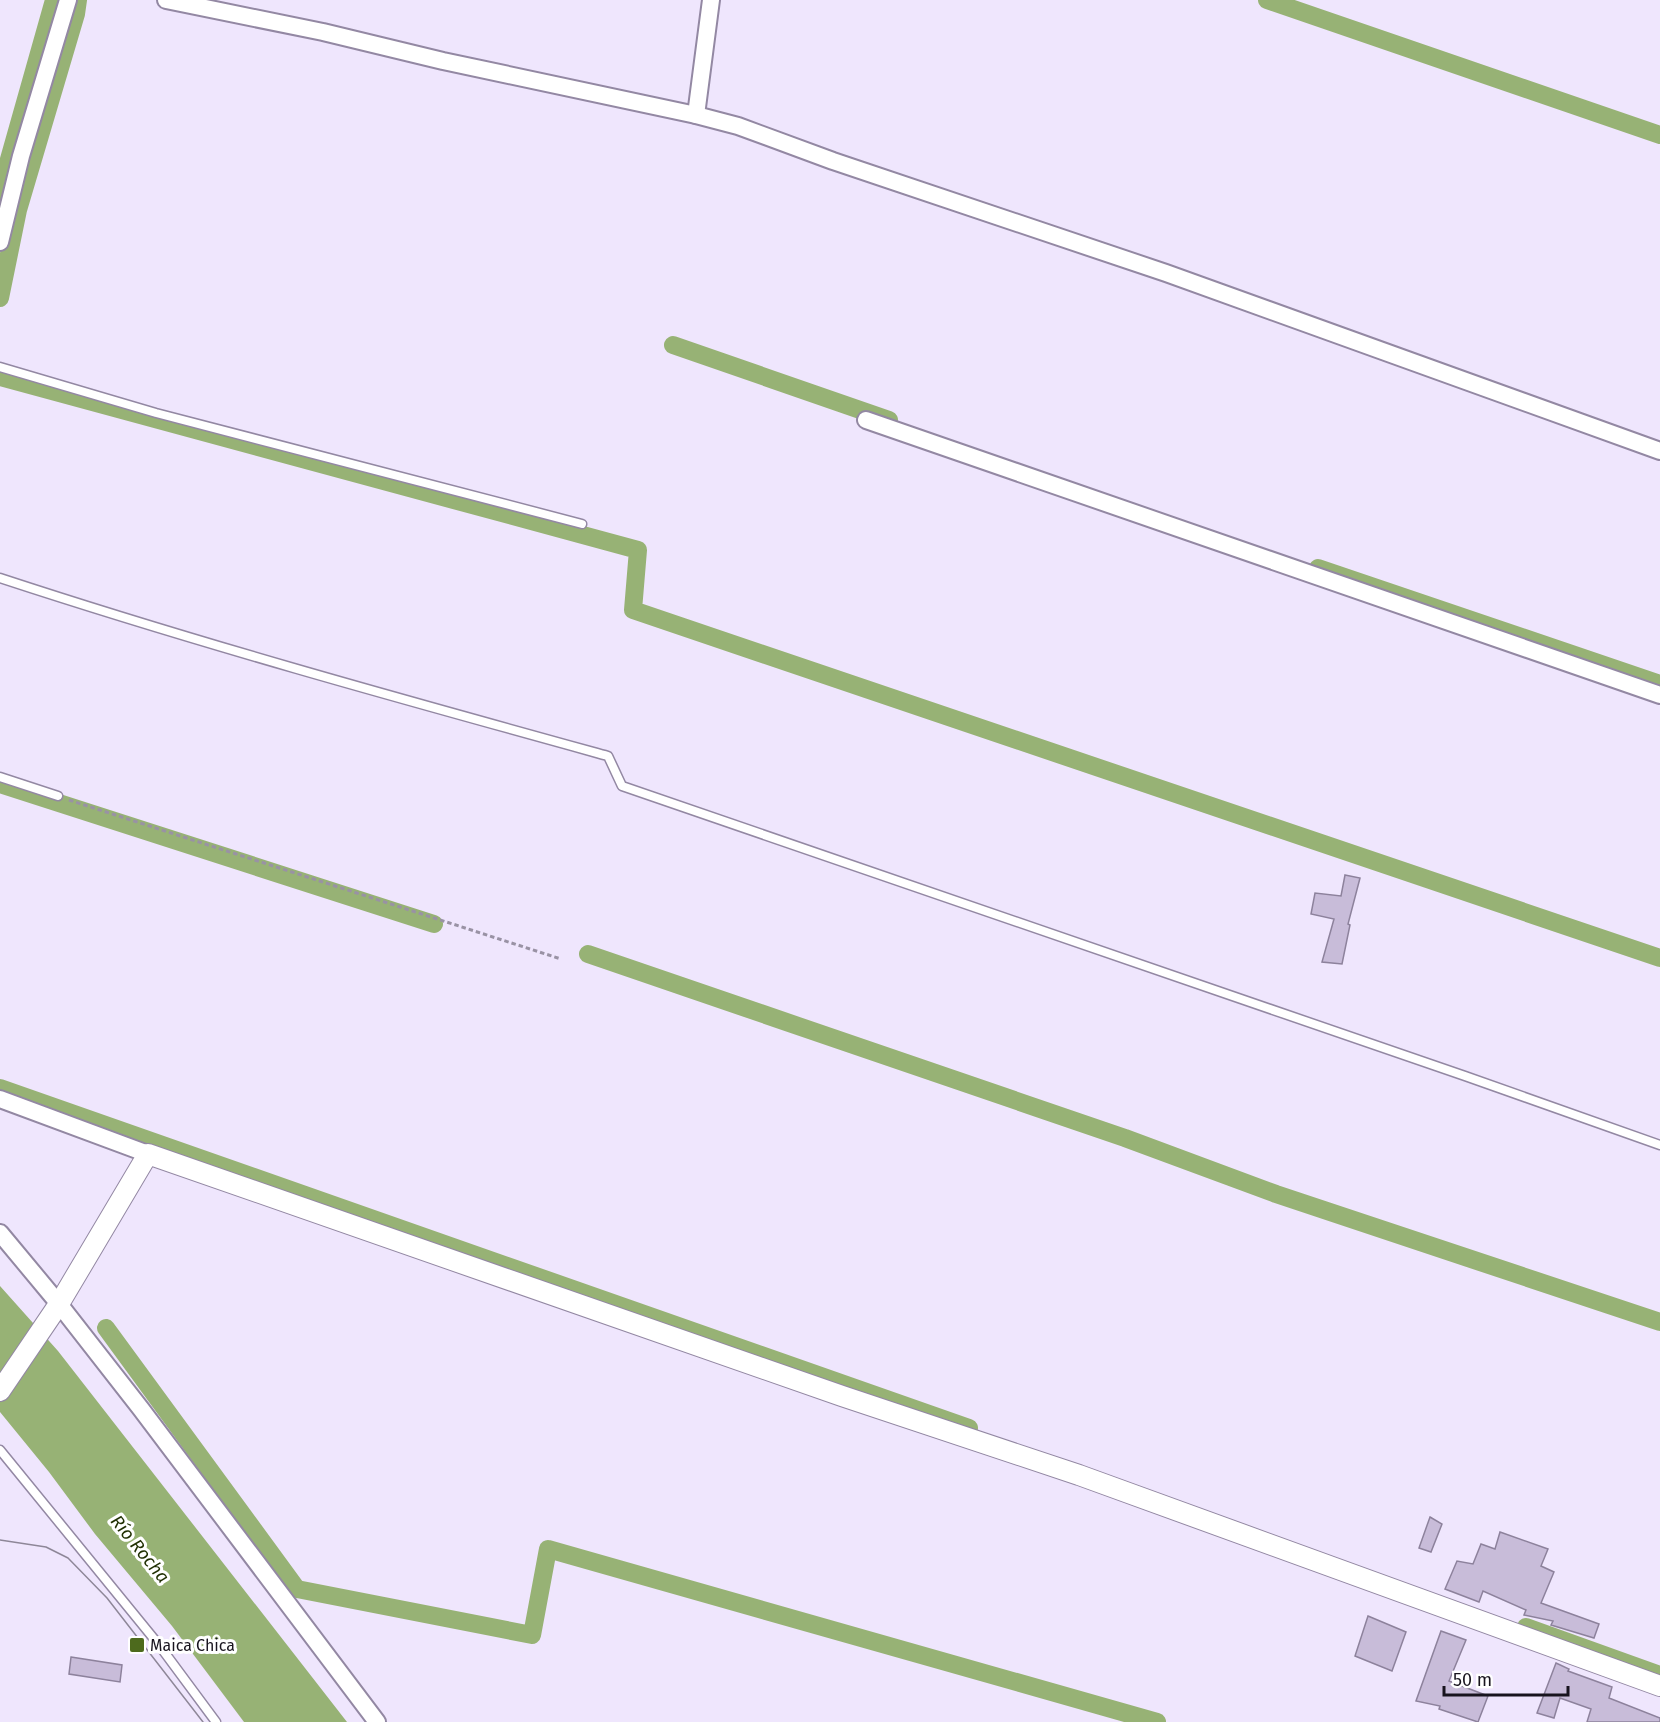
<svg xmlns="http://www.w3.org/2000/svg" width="1660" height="1722" viewBox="0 0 1660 1722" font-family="'Fira Sans',sans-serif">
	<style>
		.water { fill: #97b275 }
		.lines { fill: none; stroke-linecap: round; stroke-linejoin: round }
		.canal { stroke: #97b275; stroke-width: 18 }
		.building { fill: #c8bcd9; stroke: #8d829c; stroke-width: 1.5 }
		.service-casing { stroke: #9388a3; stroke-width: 11 }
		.minor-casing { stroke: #9388a3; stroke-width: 20 }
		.tertiary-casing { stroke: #9388a3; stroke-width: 22 }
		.path { stroke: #9992a4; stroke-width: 3; stroke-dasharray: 4.5 3; stroke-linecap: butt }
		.service { stroke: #fff; stroke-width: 8 }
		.minor { stroke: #fff; stroke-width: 16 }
		.tertiary { stroke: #fff; stroke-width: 20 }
		.tram { stroke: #8e8798; stroke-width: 1.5 }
		.poi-dot { fill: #4d6a1d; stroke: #fff; stroke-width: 2 }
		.labels { text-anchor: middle; stroke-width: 6; stroke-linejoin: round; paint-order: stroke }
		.poi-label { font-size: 16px; fill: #18141e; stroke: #fff; text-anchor: start }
		.water-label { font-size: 18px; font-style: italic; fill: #1f2f02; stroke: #fff }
	</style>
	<rect width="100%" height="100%" fill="#efe6fd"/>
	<path class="water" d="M0,1286L58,1351L347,1722H244L172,1626L95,1534L49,1472L0,1412Z"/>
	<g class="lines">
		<g class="canal">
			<path d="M1267,0L1660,135"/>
			<path d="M0,191L54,0"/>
			<path d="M0,298L18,210L76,14L78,0"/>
			<path d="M673,345L889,420"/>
			<path d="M0,377L638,550L633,610L1660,958"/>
			<path d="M1318,568L1660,684"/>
			<path d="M0,784L434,924"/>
			<path d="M588,954L1125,1138L1276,1194L1660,1322"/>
			<path d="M0,1088L969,1428"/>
			<path d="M106,1328L297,1589L532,1635L548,1549L1157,1722"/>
			<path d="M1526,1627L1660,1675"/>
		</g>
	</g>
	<g class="building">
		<path d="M1345,875L1360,878L1348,924L1350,925L1342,964L1322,962L1334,919L1311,914L1315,893L1341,896Z"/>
		<path d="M1430,1517L1442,1524L1431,1552L1419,1548Z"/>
		<path d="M1500,1532L1548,1549L1541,1566L1554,1572L1541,1603L1599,1624L1594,1638L1551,1625L1553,1621L1524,1615L1526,1610L1483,1591L1479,1602L1445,1589L1457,1561L1473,1564L1481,1544L1495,1549Z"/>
		<path d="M1368,1616L1406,1632L1392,1671L1355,1656Z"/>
		<path d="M1441,1631L1466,1640L1449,1681L1488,1696L1478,1722L1439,1709L1440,1706L1416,1701Z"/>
		<path d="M71,1657L122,1665L120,1682L69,1674Z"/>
		<path d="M1556,1663L1569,1669L1568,1671L1612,1687L1609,1698L1660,1718V1722H1587L1591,1709L1560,1698L1554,1718L1537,1713Z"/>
	</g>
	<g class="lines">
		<defs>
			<g id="service">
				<path d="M0,367L156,413L582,524"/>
				<path d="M0,578C201,644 405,700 608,756L622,786L1465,1076L1660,1145"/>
				<path d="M0,777L58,796"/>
				<path d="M0,1450L159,1645L216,1722"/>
			</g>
			<g id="minor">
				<path d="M166,0L323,32L443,61L696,115L738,126L833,161L1166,273L1660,451"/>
				<path d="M696,115L711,0"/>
				<path d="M0,242L21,156L68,0"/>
				<path d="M866,420L1660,695"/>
				<path d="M0,1099L148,1154"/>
				<path d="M0,1233L59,1304L141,1409L377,1722"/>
			</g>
			<path id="tertiary" d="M0,1391L59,1304L148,1154L842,1396L1079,1475L1660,1686"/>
		</defs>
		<use href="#service" class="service-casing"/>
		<use href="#minor" class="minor-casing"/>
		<use href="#tertiary" class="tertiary-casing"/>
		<path class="path" d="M69,800L561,959"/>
		<use href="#service" class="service"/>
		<use href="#minor" class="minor"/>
		<use href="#tertiary" class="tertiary"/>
		<path class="tram" d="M0,1540L46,1547L68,1558L107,1598L203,1722"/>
	</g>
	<rect class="poi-dot" x="129" y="1637" width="16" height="16" rx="3"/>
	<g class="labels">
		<g class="poi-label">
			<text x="150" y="1651">Maica Chica</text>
		</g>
		<g class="water-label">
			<text transform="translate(140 1549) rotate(51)" y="6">Río Rocha</text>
		</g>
	</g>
	<path d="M1444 1686v9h124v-9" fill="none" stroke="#18141e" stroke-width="3"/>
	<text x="1453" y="1686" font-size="18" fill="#18141e" stroke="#ffffff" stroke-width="4.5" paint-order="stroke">50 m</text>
</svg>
